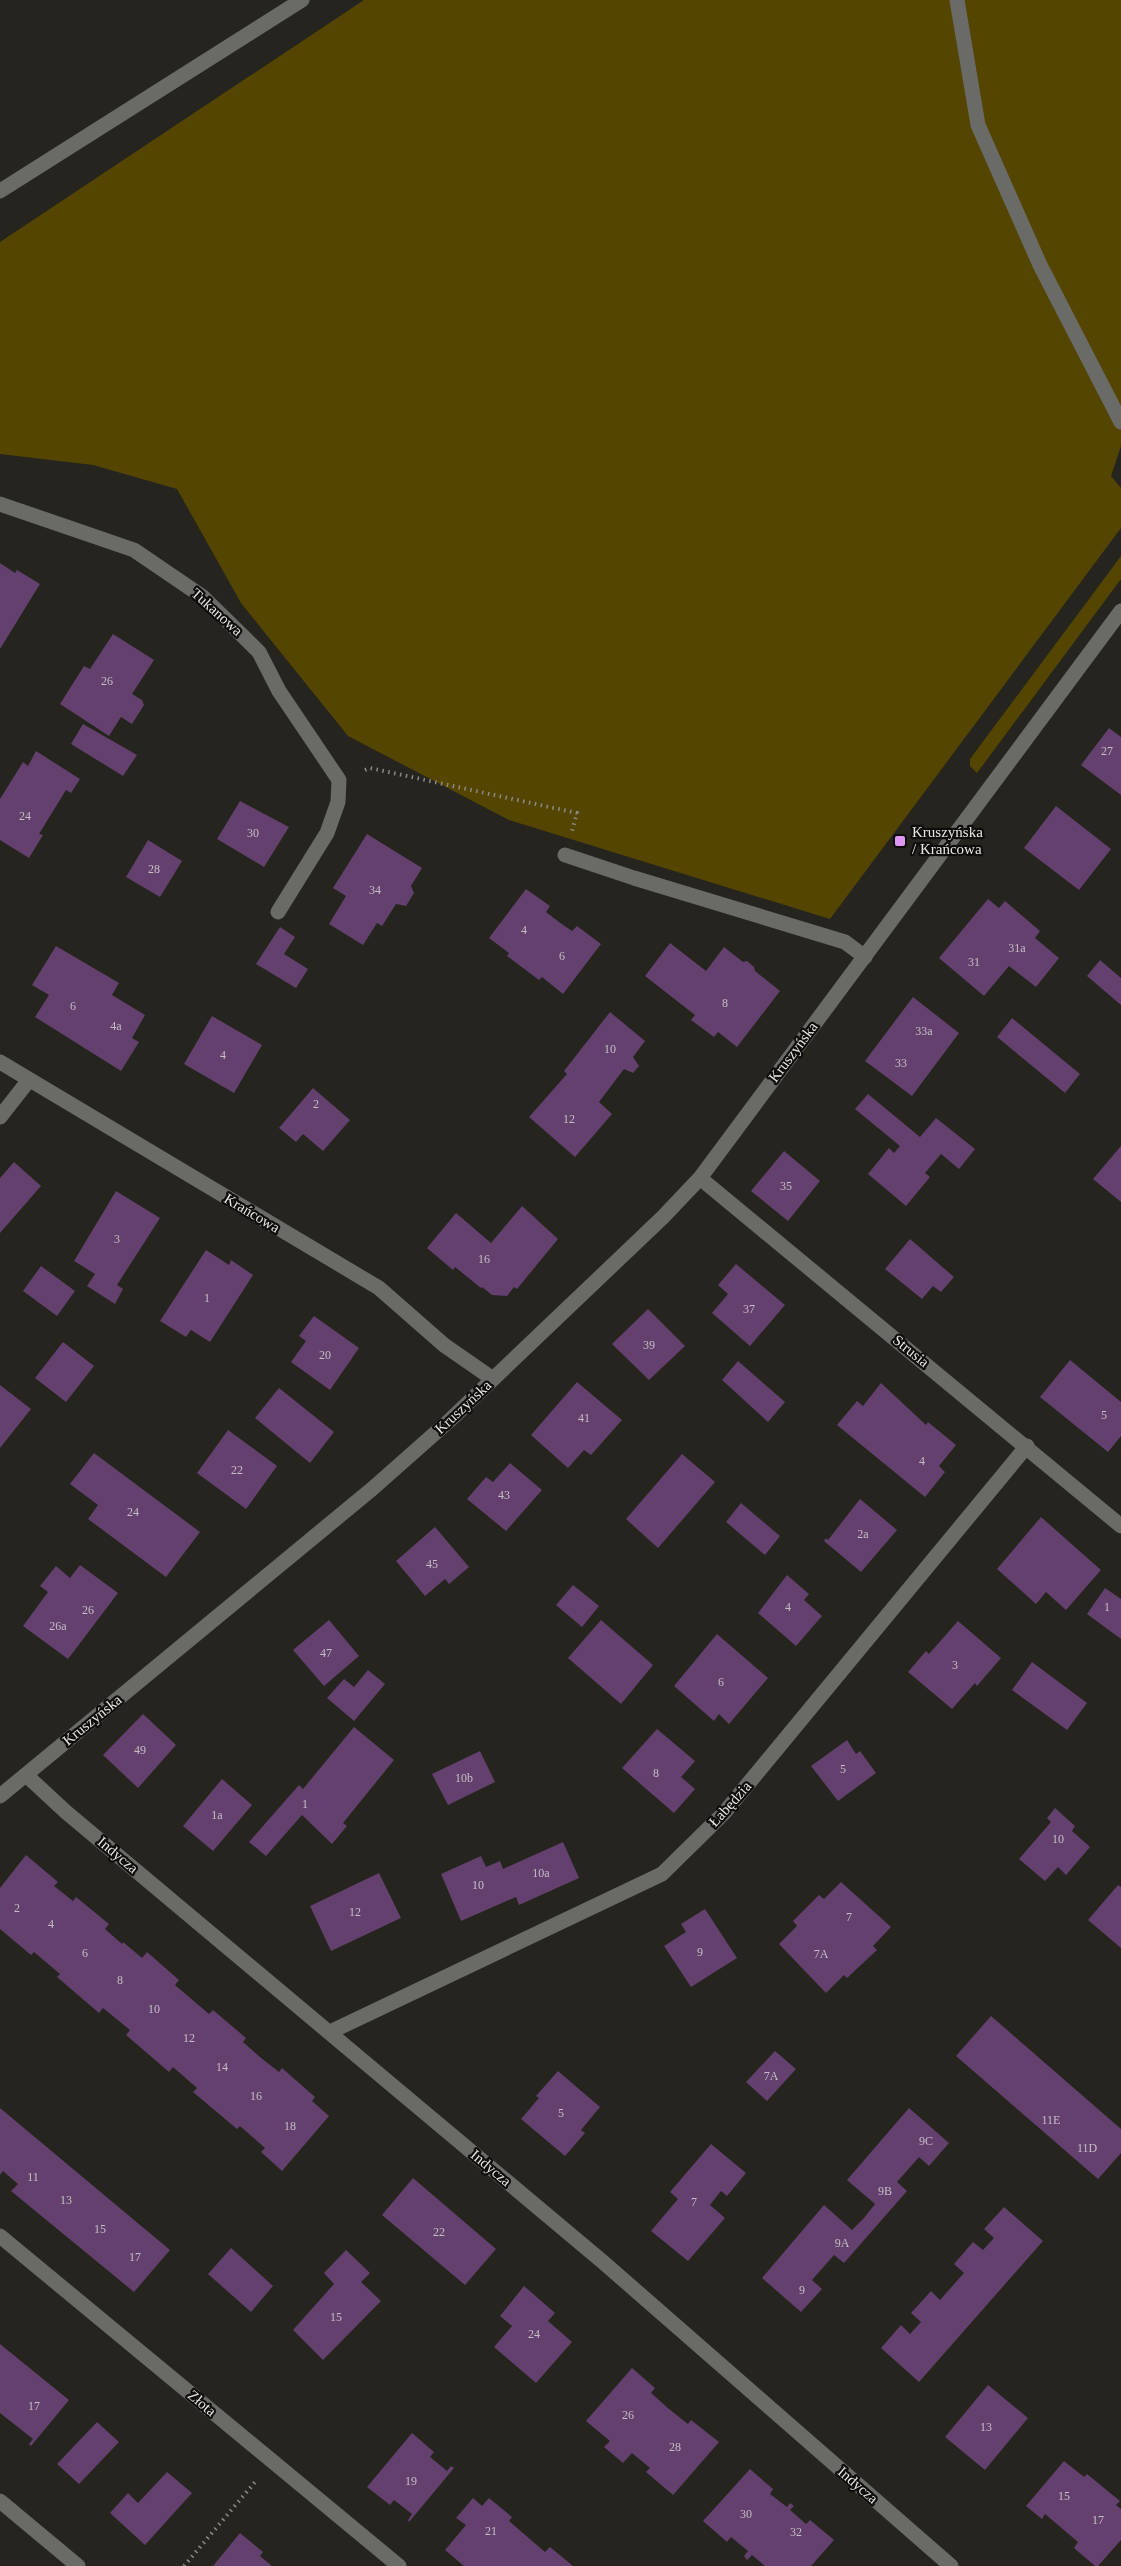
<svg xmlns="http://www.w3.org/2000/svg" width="1121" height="2566" viewBox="0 0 1121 2566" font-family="Georgia,serif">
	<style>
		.green { fill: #544500 }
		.building { fill: #63406d }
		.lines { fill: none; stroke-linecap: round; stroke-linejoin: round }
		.path { stroke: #8b8a86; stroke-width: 4; stroke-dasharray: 1.5 4.5; stroke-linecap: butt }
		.minor { stroke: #6a6a67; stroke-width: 15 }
		.poi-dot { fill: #de98f3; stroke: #0e0d0b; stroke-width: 2 }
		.labels { text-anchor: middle; stroke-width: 4.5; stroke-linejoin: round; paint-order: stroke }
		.number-label { font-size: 12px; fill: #c6bcc6 }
		.street-label { font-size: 15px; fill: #e7e6e3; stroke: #0e0d0b }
		.poi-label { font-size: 15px; fill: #e7e6e3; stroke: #0e0d0b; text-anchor: start }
	</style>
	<rect width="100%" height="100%" fill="#25241f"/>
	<g class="green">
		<path d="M364,0H1121V446L1111,476L1121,488V528L830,919L509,820L348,736L241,603L177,489L93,465L0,454V242Z"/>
		<path d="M1121,556V579L977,773L970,766V759Z"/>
	</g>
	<g class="building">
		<path d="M0,563L15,573L17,570L40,584L0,649Z"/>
		<path d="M113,634L154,660L132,694L142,700L144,705L132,724L121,717L109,736L60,704L84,666L90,669Z"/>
		<path d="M83,724L137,755L123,776L71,744Z"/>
		<path d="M1109,728L1121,737V795L1081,765Z"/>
		<path d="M36,751L80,779L71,793L66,790L39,834L43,835L29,858L0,840V799L23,762L28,766Z"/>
		<path d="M240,801L289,827L264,867L217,839Z"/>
		<path d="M1056,806L1111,849L1079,890L1024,848Z"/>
		<path d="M367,834L422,868L411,886L414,893L406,906L396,904L382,926L377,923L363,945L329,924L346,896L333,888Z"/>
		<path d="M148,840L182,861L160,897L126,877Z"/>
		<path d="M526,889L550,906L546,912L559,922L572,931L577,926L601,944L563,994L542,977L539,980L507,956L509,953L489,938Z"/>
		<path d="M988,899L999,908L1005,901L1040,931L1035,938L1059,958L1036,987L1009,966L984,996L939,958Z"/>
		<path d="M280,927L295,937L284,954L308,969L296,988L256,964Z"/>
		<path d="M670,943L706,971L724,947L743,962L747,961L754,967L755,971L780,991L737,1047L718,1032L714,1037L691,1020L695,1015L645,976Z"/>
		<path d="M56,946L119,983L112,995L145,1015L132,1038L139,1042L121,1071L35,1017L49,995L32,985Z"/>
		<path d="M1100,960L1121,978V1005L1087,976Z"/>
		<path d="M913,997L959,1033L912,1096L865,1061Z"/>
		<path d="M610,1012L645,1041L633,1057L639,1066L633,1073L624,1069L599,1102L612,1114L575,1157L529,1117L567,1074L564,1071Z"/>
		<path d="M212,1016L262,1045L234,1093L184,1064Z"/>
		<path d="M1012,1018L1080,1074L1065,1093L997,1037Z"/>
		<path d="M313,1088L350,1120L323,1151L303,1134L296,1142L279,1128Z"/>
		<path d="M868,1094L920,1137L936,1118L975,1149L959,1169L941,1154L925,1173L930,1177L906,1206L868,1174L889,1148L894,1153L900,1146L855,1109Z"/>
		<path d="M1121,1146V1202L1093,1179Z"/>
		<path d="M784,1151L820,1181L788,1221L751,1191Z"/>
		<path d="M14,1162L41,1186L0,1233V1178Z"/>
		<path d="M116,1191L160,1218L117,1285L123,1289L115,1304L87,1286L95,1274L74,1261Z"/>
		<path d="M522,1206L558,1239L517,1289L514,1287L507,1296L492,1295L482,1287L481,1288L455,1267L453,1270L427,1248L456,1213L491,1243Z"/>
		<path d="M910,1239L954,1277L941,1292L933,1286L922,1299L885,1269Z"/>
		<path d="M206,1250L229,1265L231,1260L253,1275L210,1342L191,1330L186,1337L160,1321Z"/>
		<path d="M736,1264L785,1305L750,1346L712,1313L728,1294L718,1285Z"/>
		<path d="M41,1266L75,1291L57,1316L23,1291Z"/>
		<path d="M648,1309L685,1346L649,1380L612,1344Z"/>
		<path d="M314,1316L359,1348L330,1390L291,1362L306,1341L299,1336Z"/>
		<path d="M63,1342L94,1366L66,1402L35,1378Z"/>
		<path d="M1070,1360L1121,1402V1436L1108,1452L1040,1397Z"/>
		<path d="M738,1361L785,1402L768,1422L722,1380Z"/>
		<path d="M577,1382L622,1420L591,1455L584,1450L568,1468L531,1435Z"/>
		<path d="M881,1383L926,1425L928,1422L956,1445L939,1466L945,1472L925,1497L837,1425L857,1401L863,1406Z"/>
		<path d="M0,1385L31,1409L0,1448Z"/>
		<path d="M279,1388L334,1432L310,1463L255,1418Z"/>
		<path d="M228,1430L277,1466L246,1509L197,1473Z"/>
		<path d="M94,1453L200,1532L166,1577L88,1519L98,1505L70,1484Z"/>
		<path d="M682,1454L715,1482L658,1548L626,1519Z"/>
		<path d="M510,1463L542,1490L506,1531L467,1499L486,1477L493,1482Z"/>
		<path d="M860,1499L897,1530L861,1572L824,1541L826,1538L828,1540Z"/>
		<path d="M741,1503L780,1536L765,1555L726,1522Z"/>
		<path d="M1041,1517L1101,1570L1066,1610L1046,1592L1036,1604L997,1569Z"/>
		<path d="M435,1527L469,1567L449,1584L445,1579L425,1596L396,1561Z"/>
		<path d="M80,1565L118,1593L68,1659L23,1626L48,1592L40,1586L56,1566L70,1578Z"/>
		<path d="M787,1575L809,1594L804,1600L822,1616L796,1646L758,1613Z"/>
		<path d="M573,1585L599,1606L582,1627L556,1605Z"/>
		<path d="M1105,1588L1121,1599V1639L1087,1614Z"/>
		<path d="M329,1620L359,1656L324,1686L293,1650Z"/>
		<path d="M601,1620L653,1665L621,1704L568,1658Z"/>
		<path d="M958,1621L1001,1658L977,1686L975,1683L952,1709L908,1672L926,1651L929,1654Z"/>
		<path d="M717,1634L768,1678L729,1724L719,1714L714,1721L674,1686Z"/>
		<path d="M1032,1662L1087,1703L1067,1730L1012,1690Z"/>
		<path d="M368,1670L385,1684L354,1721L327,1698L344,1679L354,1687Z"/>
		<path d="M143,1714L176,1745L138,1788L103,1755Z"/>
		<path d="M354,1727L394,1760L343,1823L347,1826L332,1844L302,1815L266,1856L249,1842L299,1785L303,1789Z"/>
		<path d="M657,1729L695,1761L681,1777L695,1789L674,1813L622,1768Z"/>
		<path d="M847,1740L856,1754L860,1751L876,1773L838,1801L811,1766Z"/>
		<path d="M480,1751L495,1782L448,1805L432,1774Z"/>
		<path d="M222,1779L252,1805L213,1851L183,1826Z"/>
		<path d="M1055,1808L1075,1826L1072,1831L1090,1847L1066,1875L1058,1867L1045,1881L1019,1859L1051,1822L1047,1818Z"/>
		<path d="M563,1842L579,1878L519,1905L516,1897L461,1921L441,1874L481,1856L486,1867L500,1861L503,1869Z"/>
		<path d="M26,1855L58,1882L54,1886L73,1901L76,1897L109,1924L105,1929L122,1944L123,1942L142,1958L147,1952L179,1980L175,1985L209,2014L213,2010L246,2038L243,2042L260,2057L279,2072L282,2068L315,2097L312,2101L329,2116L282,2171L261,2152L265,2148L240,2126L237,2129L193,2092L197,2088L173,2067L169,2072L126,2035L130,2030L103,2008L99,2013L57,1977L60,1974L34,1952L31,1955L0,1929V1888Z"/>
		<path d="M379,1873L401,1918L331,1951L310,1906Z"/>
		<path d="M841,1882L891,1927L873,1946L877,1950L847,1978L844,1975L826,1993L779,1944L797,1926L793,1921L819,1895L824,1899Z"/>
		<path d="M1118,1885L1121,1887V1948L1088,1920Z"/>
		<path d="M705,1909L737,1958L691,1987L664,1946L686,1932L681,1924Z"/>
		<path d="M991,2016L1121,2129V2153L1098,2179L956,2056Z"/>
		<path d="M775,2051L796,2069L767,2101L746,2082Z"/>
		<path d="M558,2071L600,2107L581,2130L585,2133L565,2156L521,2119L539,2098L536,2096Z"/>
		<path d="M0,2108L170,2250L134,2292L11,2191L18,2184L3,2171L0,2175Z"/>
		<path d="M909,2108L949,2143L929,2166L919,2157L897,2182L907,2191L844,2263L834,2255L812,2280L822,2289L801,2312L762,2278L824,2205L852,2230L864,2218L875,2204L847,2180Z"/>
		<path d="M711,2144L746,2173L727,2196L721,2191L710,2205L725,2218L688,2261L651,2231L678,2199L670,2192Z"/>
		<path d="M413,2178L496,2249L465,2285L382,2215Z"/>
		<path d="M1004,2207L1043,2241L919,2382L881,2348L901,2325L910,2334L921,2322L911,2313L931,2291L940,2300L964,2273L954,2264L973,2242L983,2250L994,2238L984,2229Z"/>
		<path d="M231,2248L273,2286L251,2312L208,2274Z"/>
		<path d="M346,2250L370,2273L361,2282L381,2301L323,2360L293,2330L334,2284L324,2273Z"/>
		<path d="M524,2286L555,2313L548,2321L572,2342L536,2383L494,2347L512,2326L500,2316Z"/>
		<path d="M0,2344L69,2400L31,2446L29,2444L33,2439L0,2413Z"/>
		<path d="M632,2368L655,2388L651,2393L669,2409L688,2424L691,2420L719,2442L673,2495L646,2472L650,2468L632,2453L623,2463L604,2447L610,2441L586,2421Z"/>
		<path d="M988,2385L1028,2418L985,2470L945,2437Z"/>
		<path d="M97,2422L119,2442L79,2484L57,2464Z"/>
		<path d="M412,2433L434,2452L430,2457L447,2471L451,2466L454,2468L409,2522L408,2520L412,2514L394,2500L390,2505L367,2487Z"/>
		<path d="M1064,2461L1084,2477L1087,2474L1120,2501L1116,2505L1121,2509V2540L1098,2566H1095L1074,2548L1078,2542L1045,2514L1042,2519L1026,2506Z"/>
		<path d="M750,2469L773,2489L770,2494L787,2507L790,2503L794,2506L790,2510L806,2524L810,2520L834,2540L811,2566H765L752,2555L747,2560L744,2556L748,2551L731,2537L727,2542L703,2521Z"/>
		<path d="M167,2472L192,2493L145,2545L110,2513L128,2493L138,2503Z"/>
		<path d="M473,2498L482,2506L489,2498L512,2517L509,2521L545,2552L550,2547L573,2566H464L445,2550L466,2525L456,2518Z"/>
		<path d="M240,2533L263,2552L260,2556L272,2566H213Z"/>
	</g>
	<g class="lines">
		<g class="path">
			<path d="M365,770L370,768L577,813L572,831"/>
			<path d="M184,2566L255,2482"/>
		</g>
		<g class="minor">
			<path d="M957,0L978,125L1040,265L1121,422"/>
			<path d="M0,191L302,0"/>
			<path d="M0,504L134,550L203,597L259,652L279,691L339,780L338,802L327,833L278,912"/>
			<path d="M565,855L634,878L845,942L865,957"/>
			<path d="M0,1062L379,1288L444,1345L493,1379"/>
			<path d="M0,1117L29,1080"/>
			<path d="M700,1178L1121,1526"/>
			<path d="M26,1775L66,1812L603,2262L951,2566"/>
			<path d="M0,1796L372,1489L450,1420L663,1217L700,1178L1121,611"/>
			<path d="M330,2032L662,1874L724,1813L1027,1446"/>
			<path d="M0,2236L399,2566"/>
			<path d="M0,2501L78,2566"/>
		</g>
	</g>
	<rect class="poi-dot" x="894" y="835" width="12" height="12" rx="3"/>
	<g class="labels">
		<g class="number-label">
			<text x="107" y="685">26</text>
			<text x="1107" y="755">27</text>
			<text x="25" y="820">24</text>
			<text x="253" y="837">30</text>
			<text x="154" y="873">28</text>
			<text x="375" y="894">34</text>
			<text x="524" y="934">4</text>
			<text x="1017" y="952">31a</text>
			<text x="562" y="960">6</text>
			<text x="974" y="966">31</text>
			<text x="725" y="1007">8</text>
			<text x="73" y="1010">6</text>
			<text x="116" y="1030">4a</text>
			<text x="924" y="1035">33a</text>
			<text x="610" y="1053">10</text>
			<text x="223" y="1059">4</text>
			<text x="901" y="1067">33</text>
			<text x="316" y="1108">2</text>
			<text x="569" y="1123">12</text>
			<text x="786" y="1190">35</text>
			<text x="117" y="1243">3</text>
			<text x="484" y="1263">16</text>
			<text x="207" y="1302">1</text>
			<text x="749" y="1313">37</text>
			<text x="649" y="1349">39</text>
			<text x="325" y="1359">20</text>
			<text x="1104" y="1419">5</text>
			<text x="584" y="1422">41</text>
			<text x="922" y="1465">4</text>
			<text x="237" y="1474">22</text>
			<text x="504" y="1499">43</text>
			<text x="133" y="1516">24</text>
			<text x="863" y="1538">2a</text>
			<text x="432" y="1568">45</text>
			<text x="788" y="1611">4</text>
			<text x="1107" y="1611">1</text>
			<text x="88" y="1614">26</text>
			<text x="58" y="1630">26a</text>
			<text x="326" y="1657">47</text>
			<text x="955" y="1669">3</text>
			<text x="721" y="1686">6</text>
			<text x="140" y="1754">49</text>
			<text x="843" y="1773">5</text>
			<text x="656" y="1777">8</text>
			<text x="464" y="1782">10b</text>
			<text x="305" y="1808">1</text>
			<text x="217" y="1819">1a</text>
			<text x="1058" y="1843">10</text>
			<text x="541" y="1877">10a</text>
			<text x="478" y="1889">10</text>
			<text x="17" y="1912">2</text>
			<text x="355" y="1916">12</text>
			<text x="849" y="1921">7</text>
			<text x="51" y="1928">4</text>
			<text x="700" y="1956">9</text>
			<text x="85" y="1957">6</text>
			<text x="821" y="1958">7A</text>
			<text x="120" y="1984">8</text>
			<text x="154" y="2013">10</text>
			<text x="189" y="2042">12</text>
			<text x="222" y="2071">14</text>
			<text x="771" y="2080">7A</text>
			<text x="256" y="2100">16</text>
			<text x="561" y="2117">5</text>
			<text x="1051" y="2124">11E</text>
			<text x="290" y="2130">18</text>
			<text x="926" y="2145">9C</text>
			<text x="1087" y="2152">11D</text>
			<text x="33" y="2181">11</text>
			<text x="885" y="2195">9B</text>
			<text x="66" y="2204">13</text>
			<text x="694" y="2206">7</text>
			<text x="100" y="2233">15</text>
			<text x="439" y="2236">22</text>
			<text x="842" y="2247">9A</text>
			<text x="135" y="2261">17</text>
			<text x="802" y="2294">9</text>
			<text x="336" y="2321">15</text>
			<text x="534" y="2338">24</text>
			<text x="34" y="2410">17</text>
			<text x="628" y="2419">26</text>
			<text x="986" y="2431">13</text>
			<text x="675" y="2451">28</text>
			<text x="411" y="2485">19</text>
			<text x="1064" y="2500">15</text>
			<text x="746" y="2518">30</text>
			<text x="1098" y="2524">17</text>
			<text x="491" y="2535">21</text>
			<text x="796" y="2536">32</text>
		</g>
		<g class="street-label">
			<text transform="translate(217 612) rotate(42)" y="5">Tukanowa</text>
			<text transform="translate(793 1052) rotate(-53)" y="5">Kruszyńska</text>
			<text transform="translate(252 1213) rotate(31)" y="5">Krańcowa</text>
			<text transform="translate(911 1351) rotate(39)" y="5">Strusia</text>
			<text transform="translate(463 1407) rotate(-43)" y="5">Kruszyńska</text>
			<text transform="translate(92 1720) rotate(-39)" y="5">Kruszyńska</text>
			<text transform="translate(730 1804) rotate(-48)" y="5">Łabędzia</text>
			<text transform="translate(118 1855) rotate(40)" y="5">Indycza</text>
			<text transform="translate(491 2168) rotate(40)" y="5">Indycza</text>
			<text transform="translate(202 2403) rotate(40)" y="5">Złota</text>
			<text transform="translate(858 2485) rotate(41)" y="5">Indycza</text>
		</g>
		<g class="poi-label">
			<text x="912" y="837">Kruszyńska<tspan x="912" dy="17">/ Krańcowa</tspan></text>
		</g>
	</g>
</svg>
